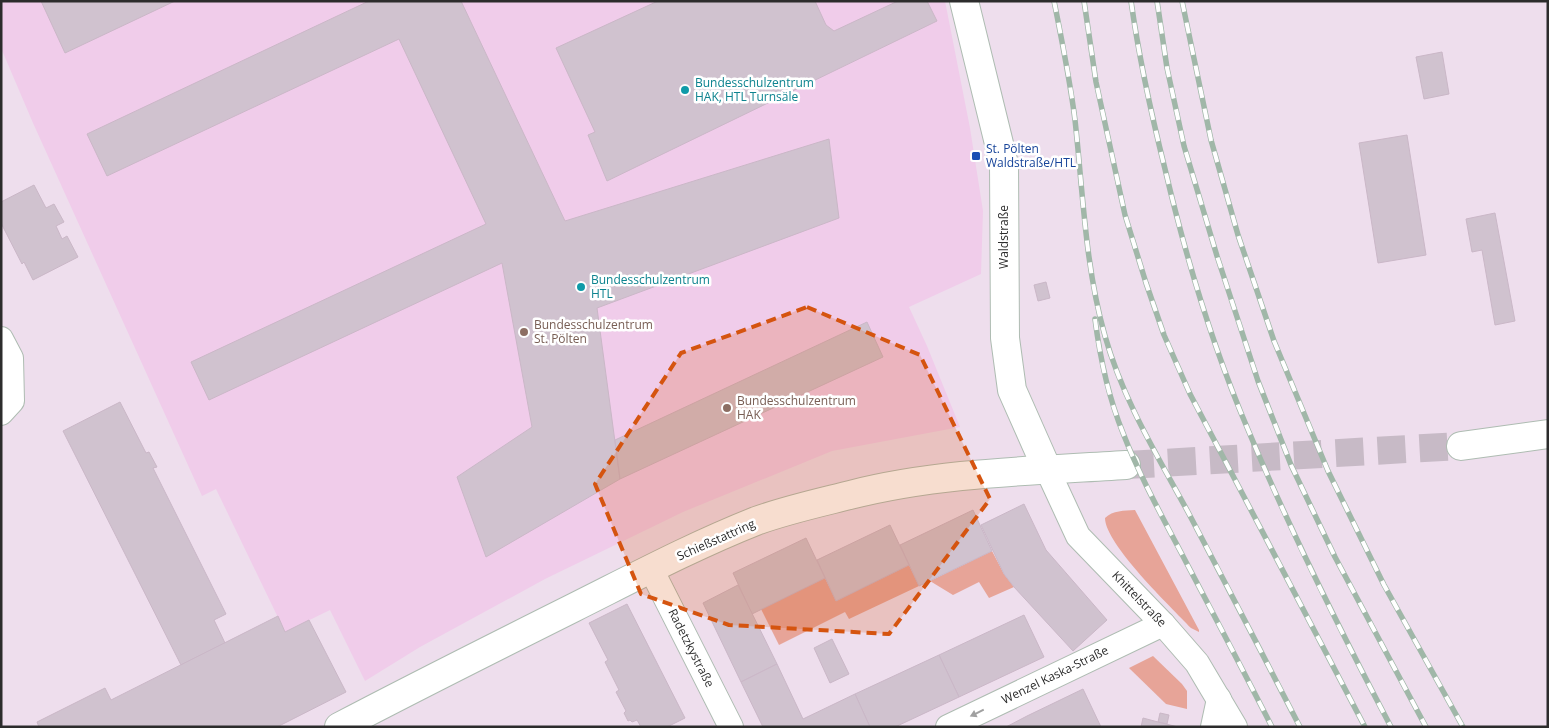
<svg xmlns="http://www.w3.org/2000/svg" width="1549" height="728" viewBox="0 0 1549 728" font-family="'Open Sans',sans-serif">
	<style>
		.education { fill: #f0ccea }
		.green { fill: #e7a498 }
		.building { fill: #d0c2cf; stroke: #cab7c7 }
		.lines { fill: none; stroke-linecap: round; stroke-linejoin: round }
		.secondary-tunnel { stroke: #c7bac6; stroke-width: 28; stroke-dasharray: 28 14; stroke-linecap: butt }
		.street-casing { stroke: #aebcb2; stroke-width: 26 }
		.secondary-casing { stroke: #aebcb2; stroke-width: 30 }
		.street { stroke: #fff; stroke-width: 24 }
		.secondary { stroke: #fff; stroke-width: 28 }
		.rail-casing { stroke: #a0b7a8; stroke-width: 5.5 }
		.rail { stroke: #fff; stroke-width: 4; stroke-dasharray: 11; stroke-linecap: butt }
		.oneway { fill: #a0a0a0 }
		.marked { fill: #d5540f; fill-opacity: 0.2; stroke: #d5540f; stroke-width: 4; stroke-dasharray: 10 6; stroke-linejoin: round }
		.culture-dot { fill: #0f9aa8; stroke: #fff; stroke-width: 2 }
		.transit-dot { fill: #1a4fb4; stroke: #fff; stroke-width: 2 }
		.education-dot { fill: #8d6e63; stroke: #fff; stroke-width: 2 }
		.labels { text-anchor: middle; stroke-width: 5; stroke-linejoin: round; paint-order: stroke }
		.culture-label { font-size: 12px; fill: #0d838f; stroke: #fff; text-anchor: start }
		.transit-label { font-size: 12px; fill: #164399; stroke: #fff; text-anchor: start }
		.street-label { font-size: 12px; fill: #2c2c2c; stroke: #fff }
		.education-label { font-size: 12px; fill: #785e54; stroke: #fff; text-anchor: start }
	</style>
	<rect width="100%" height="100%" fill="#eedeed"/>
	<path class="education" d="M1,1H945L970,128L983,211L981,274L909,307L927,346L960,427L832,451L683,512L545,579L420,647L365,681L330,610L285,632L216,489L202,496L33,123L1,48Z"/>
	<g class="green">
		<path d="M1135,510L1199,630V632L1191,628C1171,607 1105,544 1105,518C1113,510 1124,511 1135,510Z"/>
		<path d="M992,551L1004,574L1014,587L989,598L979,582L953,595L930,581Z"/>
		<path d="M909,565L919,586L849,619L845,612L779,645L761,609L825,578L836,601Z"/>
		<path d="M1153,656L1182,684L1187,691V709L1166,704L1129,668Z"/>
	</g>
	<g class="building">
		<path d="M41,1H175L65,53Z"/>
		<path d="M369,1H461L565,221L829,139L839,218L597,308L620,479L486,557L457,477L532,427L502,263L209,400L191,362L486,224L399,39L107,176L87,134Z"/>
		<path d="M658,1H815L826,25L834,31L898,1H927L937,21L607,181L588,135L595,132L556,48Z"/>
		<path d="M1442,52L1449,94L1424,99L1416,57Z"/>
		<path d="M1407,135L1426,255L1378,263L1359,143Z"/>
		<path d="M34,185L46,208L54,204L64,222L56,226L62,239L67,236L78,257L33,280L24,262L22,264L1,223V202Z"/>
		<path d="M1495,213L1515,321L1495,325L1482,250L1472,252L1466,219Z"/>
		<path d="M1046,282L1050,298L1038,301L1034,285Z"/>
		<path d="M867,322L883,357L620,479L615,440Z"/>
		<path d="M120,402L146,453L149,452L157,467L153,468L226,614L214,620L225,643L181,665L63,431Z"/>
		<path d="M1024,504L1046,550L1107,620L1073,651L1014,587L1004,574L981,525Z"/>
		<path d="M973,510L992,551L919,586L900,545Z"/>
		<path d="M890,525L909,565L836,601L817,560Z"/>
		<path d="M806,538L825,578L752,614L733,573Z"/>
		<path d="M738,585L777,664L741,682L703,603Z"/>
		<path d="M627,604L685,718L667,727H641L637,720L632,722L630,720L628,721L624,713L626,711L616,692L619,690L605,662L608,660L589,623Z"/>
		<path d="M1024,615L1044,657L959,697L939,655Z"/>
		<path d="M278,616L285,632L309,620L346,692L277,727H39L37,722L105,688L111,700Z"/>
		<path d="M832,639L849,674L830,683L814,648Z"/>
		<path d="M939,655L959,697L895,727H870L855,694Z"/>
		<path d="M777,664L803,719L855,694L870,727H763L741,682Z"/>
		<path d="M1083,689L1101,727H1006L1027,716Z"/>
		<path d="M1160,713L1169,715L1167,724L1158,722Z"/>
		<path d="M1143,718L1158,722L1178,727H1141Z"/>
	</g>
	<g class="lines">
		<path class="secondary-tunnel" d="M1126,465L1461,446"/>
		<defs>
			<g id="street">
				<path d="M1,339L11,358L12,401L1,413"/>
				<path d="M1047,469L1078,536L1163,624L1197,663L1235,727"/>
				<path d="M651,569L731,727"/>
				<path d="M948,727L1163,624"/>
				<path d="M1213,727L1219,699"/>
			</g>
			<g id="secondary">
				<path d="M964,1L1004,164L1005,338L1012,390L1047,469"/>
				<path d="M1461,446L1548,434"/>
				<path d="M339,727C417,686 495,647 573,608C633,578 693,546 756,521C786,510 818,503 850,495C940,472 1034,471 1126,465"/>
			</g>
		</defs>
		<use href="#street" class="street-casing"/>
		<use href="#secondary" class="secondary-casing"/>
		<use href="#street" class="street"/>
		<use href="#secondary" class="secondary"/>
		<defs>
			<g id="rail">
				<path d="M1054,1C1062,41 1070,80 1075,120C1083,192 1085,266 1105,336C1123,400 1157,455 1188,512C1226,584 1263,655 1300,727"/>
				<path d="M1084,1L1096,82L1125,215L1146,283L1164,335L1190,394L1365,727"/>
				<path d="M1131,1C1139,58 1151,113 1165,169C1186,258 1213,348 1249,432C1291,533 1340,630 1391,727"/>
				<path d="M1157,1L1167,68L1184,146L1217,256L1258,381L1291,465L1335,557L1426,727"/>
				<path d="M1182,1L1211,140L1238,235L1274,341L1328,471L1384,585L1463,727"/>
				<path d="M1095,319C1100,358 1108,396 1123,433C1140,477 1164,520 1186,562C1215,617 1244,672 1272,727"/>
			</g>
		</defs>
		<use href="#rail" class="rail-casing"/>
		<use href="#rail" class="rail"/>
	</g>
	<defs><path id="oneway-solid" d="M-6-.8H1V-3.2L6.5 0L1 3.2V.8H-6Z" transform="scale(1.25)"/></defs>
	<use class="oneway" href="#oneway-solid" transform="translate(977 713) rotate(154)"/>
	<path class="marked" d="M807,307L920,355L990,499L889,634L729,625L641,594L595,484L681,353Z"/>
	<g class="culture-dot">
		<circle cx="685" cy="90" r="5"/>
		<circle cx="581" cy="287" r="5"/>
	</g>
	<rect class="transit-dot" x="971" y="151" width="10" height="10" rx="2.5"/>
	<g class="education-dot">
		<circle cx="524" cy="332" r="5"/>
		<circle cx="727" cy="408" r="5"/>
	</g>
	<g class="labels">
		<g class="culture-label">
			<text x="695" y="87">Bundesschulzentrum<tspan x="695" dy="14">HAK, HTL Turnsäle</tspan></text>
			<text x="591" y="284">Bundesschulzentrum<tspan x="591" dy="14">HTL</tspan></text>
		</g>
		<g class="transit-label">
			<text x="986" y="153">St. Pölten<tspan x="986" dy="14">Waldstraße/HTL</tspan></text>
		</g>
		<g class="street-label">
			<text transform="translate(1004 237) rotate(-90)" y="4">Waldstraße</text>
			<text transform="translate(716 540) rotate(-24)" y="4">Schießstattring</text>
			<text transform="translate(1139 599) rotate(46)" y="4">Khittelstraße</text>
			<text transform="translate(691 648) rotate(63)" y="4">Radetzkystraße</text>
			<text transform="translate(1055 675) rotate(-26)" y="4">Wenzel Kaska-Straße</text>
		</g>
		<g class="education-label">
			<text x="534" y="329">Bundesschulzentrum<tspan x="534" dy="14">St. Pölten</tspan></text>
			<text x="737" y="405">Bundesschulzentrum<tspan x="737" dy="14">HAK</tspan></text>
		</g>
	</g>
	<rect width="1549" height="728" fill="none" stroke="#2c2c2c" stroke-width="5"/>
</svg>
